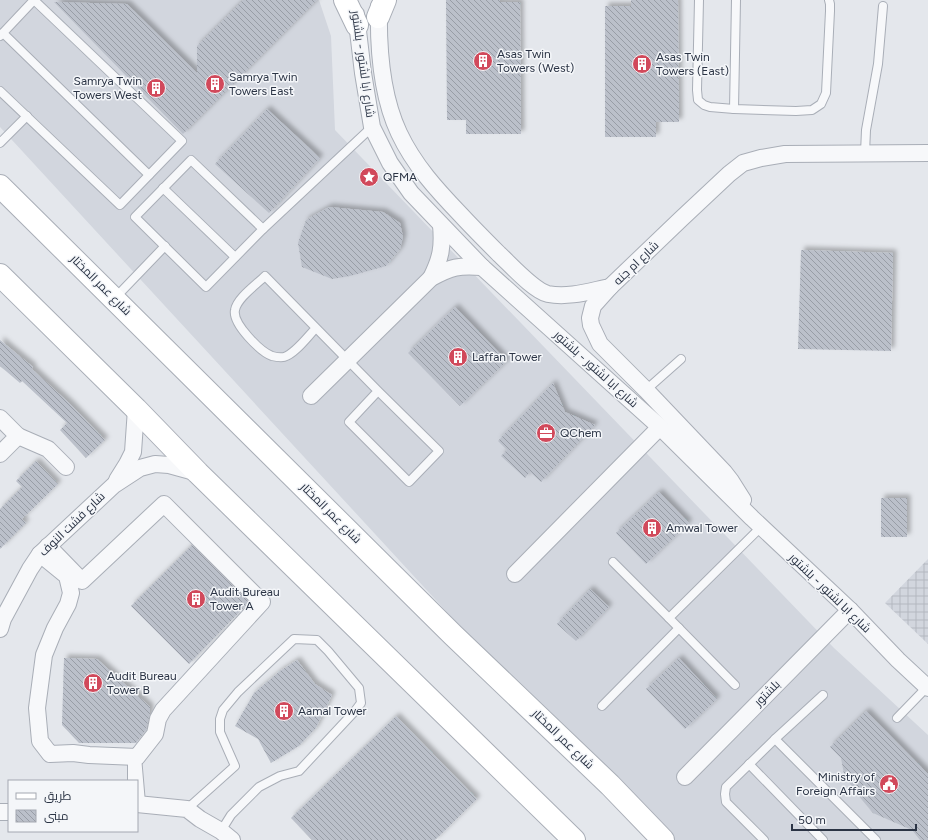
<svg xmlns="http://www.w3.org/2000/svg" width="928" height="840" viewBox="0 0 928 840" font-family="Figtree,Cairo,sans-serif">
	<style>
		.built { fill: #d2d6de }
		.industrial { fill: url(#industrial-grid) }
		.building { fill: url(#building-back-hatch); filter: url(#shadow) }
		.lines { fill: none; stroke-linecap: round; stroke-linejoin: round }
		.service-casing { stroke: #a9aeb7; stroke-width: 10 }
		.minor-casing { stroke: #a9aeb7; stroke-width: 18 }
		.secondary-casing { stroke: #a9aeb7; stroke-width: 24 }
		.service { stroke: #f7f8fa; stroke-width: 8 }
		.minor { stroke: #f7f8fa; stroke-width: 16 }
		.secondary { stroke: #fff; stroke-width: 22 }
		.labels { text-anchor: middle; stroke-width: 3; stroke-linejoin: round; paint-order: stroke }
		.poi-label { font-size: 12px; fill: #2b3445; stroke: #f4f6f9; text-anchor: start }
		.street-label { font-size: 12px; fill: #2b3445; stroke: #f4f6f9 }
	</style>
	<defs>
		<pattern id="industrial-grid" width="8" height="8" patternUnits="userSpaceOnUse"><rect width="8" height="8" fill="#d2d6de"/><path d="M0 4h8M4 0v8" fill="none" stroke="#b4b8c0"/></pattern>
		<pattern id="building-back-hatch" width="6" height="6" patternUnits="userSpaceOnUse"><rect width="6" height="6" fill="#bbc0ca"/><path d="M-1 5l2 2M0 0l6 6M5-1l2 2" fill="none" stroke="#989da6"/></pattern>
		<filter id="shadow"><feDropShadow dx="3.5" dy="-3.5" stdDeviation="2" flood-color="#0004"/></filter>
	</defs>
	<rect width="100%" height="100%" fill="#e4e7ec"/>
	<path class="built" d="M0,0H319L331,36L335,130L834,648L928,735V840H657L0,127Z"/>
	<path class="industrial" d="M928,559V644L885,603Z"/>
	<g class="building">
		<path d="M243,0H317L183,134L54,2L127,4L197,73V46Z"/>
		<path d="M446,0H500V2H520L521,134H466V120H447Z"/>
		<path d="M631,0H678L679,122H656V137H605V6H631Z"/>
		<path d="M267,109L320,158L269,213L215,164Z"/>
		<path d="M329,207L383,212L400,223L403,237L400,249L386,266L350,276L332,279L302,267L298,243L306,220Z"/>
		<path d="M801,250L893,253L891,351L798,349Z"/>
		<path d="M455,307L507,361L460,406L408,353Z"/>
		<path d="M0,340L33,367L32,369L70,404L105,440L86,458L60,430L67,423L22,381L20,383L0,366Z"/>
		<path d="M553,383L565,412L595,425L541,482L530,472L525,478L501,456L507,450L498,441Z"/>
		<path d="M36,461L58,484L22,519L26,523L0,549V509L22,487L16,481Z"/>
		<path d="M659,492L689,523L646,564L616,533Z"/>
		<rect x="881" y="498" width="26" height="39"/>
		<path d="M192,545L249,602L189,664L131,606Z"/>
		<path d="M590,589L609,607L576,641L557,624Z"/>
		<path d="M64,658L97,659L150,707V713L146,730L136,743H79L62,725Z"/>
		<path d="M679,658L717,699L685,729L646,689Z"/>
		<path d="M297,660L315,684L332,695L316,728L299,746L271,763L258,739L235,726L254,693L280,671Z"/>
		<path d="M866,711L928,774V840H920L912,830L873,813L857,794L844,774L841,758L830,747Z"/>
		<path d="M396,716L477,799L435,840H312L291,818Z"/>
	</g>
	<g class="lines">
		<defs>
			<g id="service">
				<path d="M699,0L697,90L698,100L704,105L710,107L734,109L796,111L812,110L821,104L826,93L830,11V4L829,0"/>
				<path d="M3,33L149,175"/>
				<path d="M0,36L34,0L182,141L120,205L0,91"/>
				<path d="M734,109L736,0"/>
				<path d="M0,143L27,116"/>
				<path d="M865,153L866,130L878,64L883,6"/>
				<path d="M191,160L263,229L206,287L135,217Z"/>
				<path d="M163,188L235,257"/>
				<path d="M263,229L372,127"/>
				<path d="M115,298L165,246"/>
				<path d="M316,328C308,336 295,354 284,357C280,358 276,357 272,356C261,352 232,324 235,310C237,298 256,285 265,276L378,391L439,451L409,482L349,422L378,391"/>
				<path d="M646,390L681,359"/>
				<path d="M613,562L669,618"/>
				<path d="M735,685L669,618L762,526"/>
				<path d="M602,706L679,628"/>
				<path d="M897,718L927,687"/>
				<path d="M775,739L823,695"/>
				<path d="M137,757L141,803"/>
				<path d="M749,764L823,840"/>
				<path d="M132,781V757"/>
				<path d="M187,809L235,766L220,732V719L223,710L238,692L294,639L317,640L328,651L359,688L361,703L355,711L299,771L280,776L259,787L231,815L221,831"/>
				<path d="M764,840L726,802L725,794L726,787L775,739L876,840"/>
			</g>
			<g id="minor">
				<path d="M379,6C378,48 381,95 399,133C414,165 437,190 461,215C473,228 486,241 499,254C510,264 534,291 548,294C569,298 590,291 610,287"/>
				<path d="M356,14L363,73L372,127L390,163L411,193L482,267L660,427L752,518L850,610L898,660L928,688"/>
				<path d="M431,278C441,258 443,247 441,225"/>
				<path d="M311,396L431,278C451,267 459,265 482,267"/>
				<path d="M0,418L18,436L0,454"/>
				<path d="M18,436L48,449L66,467"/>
				<path d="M117,480L127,464L133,452L136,409"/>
				<path d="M743,500L731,481L724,472L646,390L600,344L591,325L590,318L593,306L610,287L681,219L729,174L743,163L761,158L785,154L928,153"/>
				<path d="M40,554L67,576L71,593L68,604L55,628L44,655L37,708L40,741L50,754L73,753L89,755L137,757L155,734L158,719L163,710L262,602L164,504L82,581L48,546"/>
				<path d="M515,574L660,427"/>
				<path d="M0,629L3,619L30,569L40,554L114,485L140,468L155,464L169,465L198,473"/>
				<path d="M685,777L850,610"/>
				<path d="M137,804L187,809L200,819L221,831L232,840"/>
				<path d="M0,812H9"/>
			</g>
			<g id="secondary">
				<path d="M345,0L357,25"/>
				<path d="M378,17L385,0"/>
				<path d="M0,186L453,635L610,785L663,840"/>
				<path d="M0,275L136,409L198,473L574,840"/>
			</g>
		</defs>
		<use href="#service" class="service-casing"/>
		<use href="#minor" class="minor-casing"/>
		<use href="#secondary" class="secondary-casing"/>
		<use href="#service" class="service"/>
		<use href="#minor" class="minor"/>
		<use href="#secondary" class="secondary"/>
	</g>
	<defs>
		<symbol id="building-disc" viewBox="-11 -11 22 22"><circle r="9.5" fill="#d1495b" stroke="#f4f6f9"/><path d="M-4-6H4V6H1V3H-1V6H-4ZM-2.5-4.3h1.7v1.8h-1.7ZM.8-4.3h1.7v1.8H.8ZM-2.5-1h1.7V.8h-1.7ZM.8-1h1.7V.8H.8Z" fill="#fff"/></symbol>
		<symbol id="sight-disc" viewBox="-11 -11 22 22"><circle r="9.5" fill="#d1495b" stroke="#f4f6f9"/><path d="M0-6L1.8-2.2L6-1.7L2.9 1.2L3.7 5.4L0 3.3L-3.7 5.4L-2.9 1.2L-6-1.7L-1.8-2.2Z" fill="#fff"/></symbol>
		<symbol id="office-disc" viewBox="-11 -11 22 22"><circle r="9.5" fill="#d1495b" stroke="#f4f6f9"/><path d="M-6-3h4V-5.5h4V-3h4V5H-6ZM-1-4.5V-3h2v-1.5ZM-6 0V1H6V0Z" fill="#fff"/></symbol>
		<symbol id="civic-disc" viewBox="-11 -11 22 22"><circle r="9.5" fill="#d1495b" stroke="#f4f6f9"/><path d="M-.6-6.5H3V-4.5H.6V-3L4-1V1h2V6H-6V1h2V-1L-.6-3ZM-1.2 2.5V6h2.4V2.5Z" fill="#fff"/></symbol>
	</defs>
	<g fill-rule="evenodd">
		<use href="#building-disc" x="472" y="50" width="22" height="22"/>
		<use href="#building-disc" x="631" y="53" width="22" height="22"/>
		<use href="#building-disc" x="204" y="73" width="22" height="22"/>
		<use href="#building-disc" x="145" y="77" width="22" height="22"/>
		<use href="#sight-disc" x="358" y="166" width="22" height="22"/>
		<use href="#building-disc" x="447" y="346" width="22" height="22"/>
		<use href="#office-disc" x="535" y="422" width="22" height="22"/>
		<use href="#building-disc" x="641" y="517" width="22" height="22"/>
		<use href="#building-disc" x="185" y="588" width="22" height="22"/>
		<use href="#building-disc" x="82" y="672" width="22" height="22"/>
		<use href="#building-disc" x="273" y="700" width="22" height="22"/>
		<use href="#civic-disc" x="878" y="773" width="22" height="22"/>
	</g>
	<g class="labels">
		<g class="poi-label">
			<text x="497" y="58">Asas Twin<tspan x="497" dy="14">Towers (West)</tspan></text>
			<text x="656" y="61">Asas Twin<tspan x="656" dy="14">Towers (East)</tspan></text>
			<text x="229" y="81">Samrya Twin<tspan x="229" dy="14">Towers East</tspan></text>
			<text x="142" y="85" text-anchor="end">Samrya Twin<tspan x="142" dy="14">Towers West</tspan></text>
			<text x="383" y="181">QFMA</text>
			<text x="472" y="361">Laffan Tower</text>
			<text x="560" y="437">QChem</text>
			<text x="666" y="532">Amwal Tower</text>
			<text x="210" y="596">Audit Bureau<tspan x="210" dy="14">Tower A</tspan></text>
			<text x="107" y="680">Audit Bureau<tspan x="107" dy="14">Tower B</tspan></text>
			<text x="298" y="715">Aamal Tower</text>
			<text x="875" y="781" text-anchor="end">Ministry of<tspan x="875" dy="14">Foreign Affairs</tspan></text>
		</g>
		<g class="street-label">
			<text transform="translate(363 64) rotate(82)" y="4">شارع ابا لشتور - بلشتور</text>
			<text transform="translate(636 263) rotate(-44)" y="4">شارع ام جنه</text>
			<text transform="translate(101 285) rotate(45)" y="4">شارع عمر المختار</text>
			<text transform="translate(596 369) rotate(42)" y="4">شارع ابا لشتور - بلشتور</text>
			<text transform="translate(331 513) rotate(45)" y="4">شارع عمر المختار</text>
			<text transform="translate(72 524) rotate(-44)" y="4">شارع فشت النوف</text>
			<text transform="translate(830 593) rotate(44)" y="4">شارع ابا لشتور - بلشتور</text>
			<text transform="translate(767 693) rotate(-45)" y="4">بلشتور</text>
			<text transform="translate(563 739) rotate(44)" y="4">شارع عمر المختار</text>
		</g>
	</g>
	<rect x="8" y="780" width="130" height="52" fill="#f4f6f9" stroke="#a4a8b1"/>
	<rect x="16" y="793" width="20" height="6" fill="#ffffff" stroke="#a4a8b1"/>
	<text x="44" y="800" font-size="12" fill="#2b3445">طريق</text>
	<rect x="16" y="810" width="20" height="12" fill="url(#building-back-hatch)" stroke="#a4a8b1"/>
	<text x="44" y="820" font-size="12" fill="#2b3445">مبنى</text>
	<path d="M792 824v6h124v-6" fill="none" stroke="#2b3445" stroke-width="2"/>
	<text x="798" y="824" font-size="12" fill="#2b3445" stroke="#f4f6f9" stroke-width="3" paint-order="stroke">50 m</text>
</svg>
